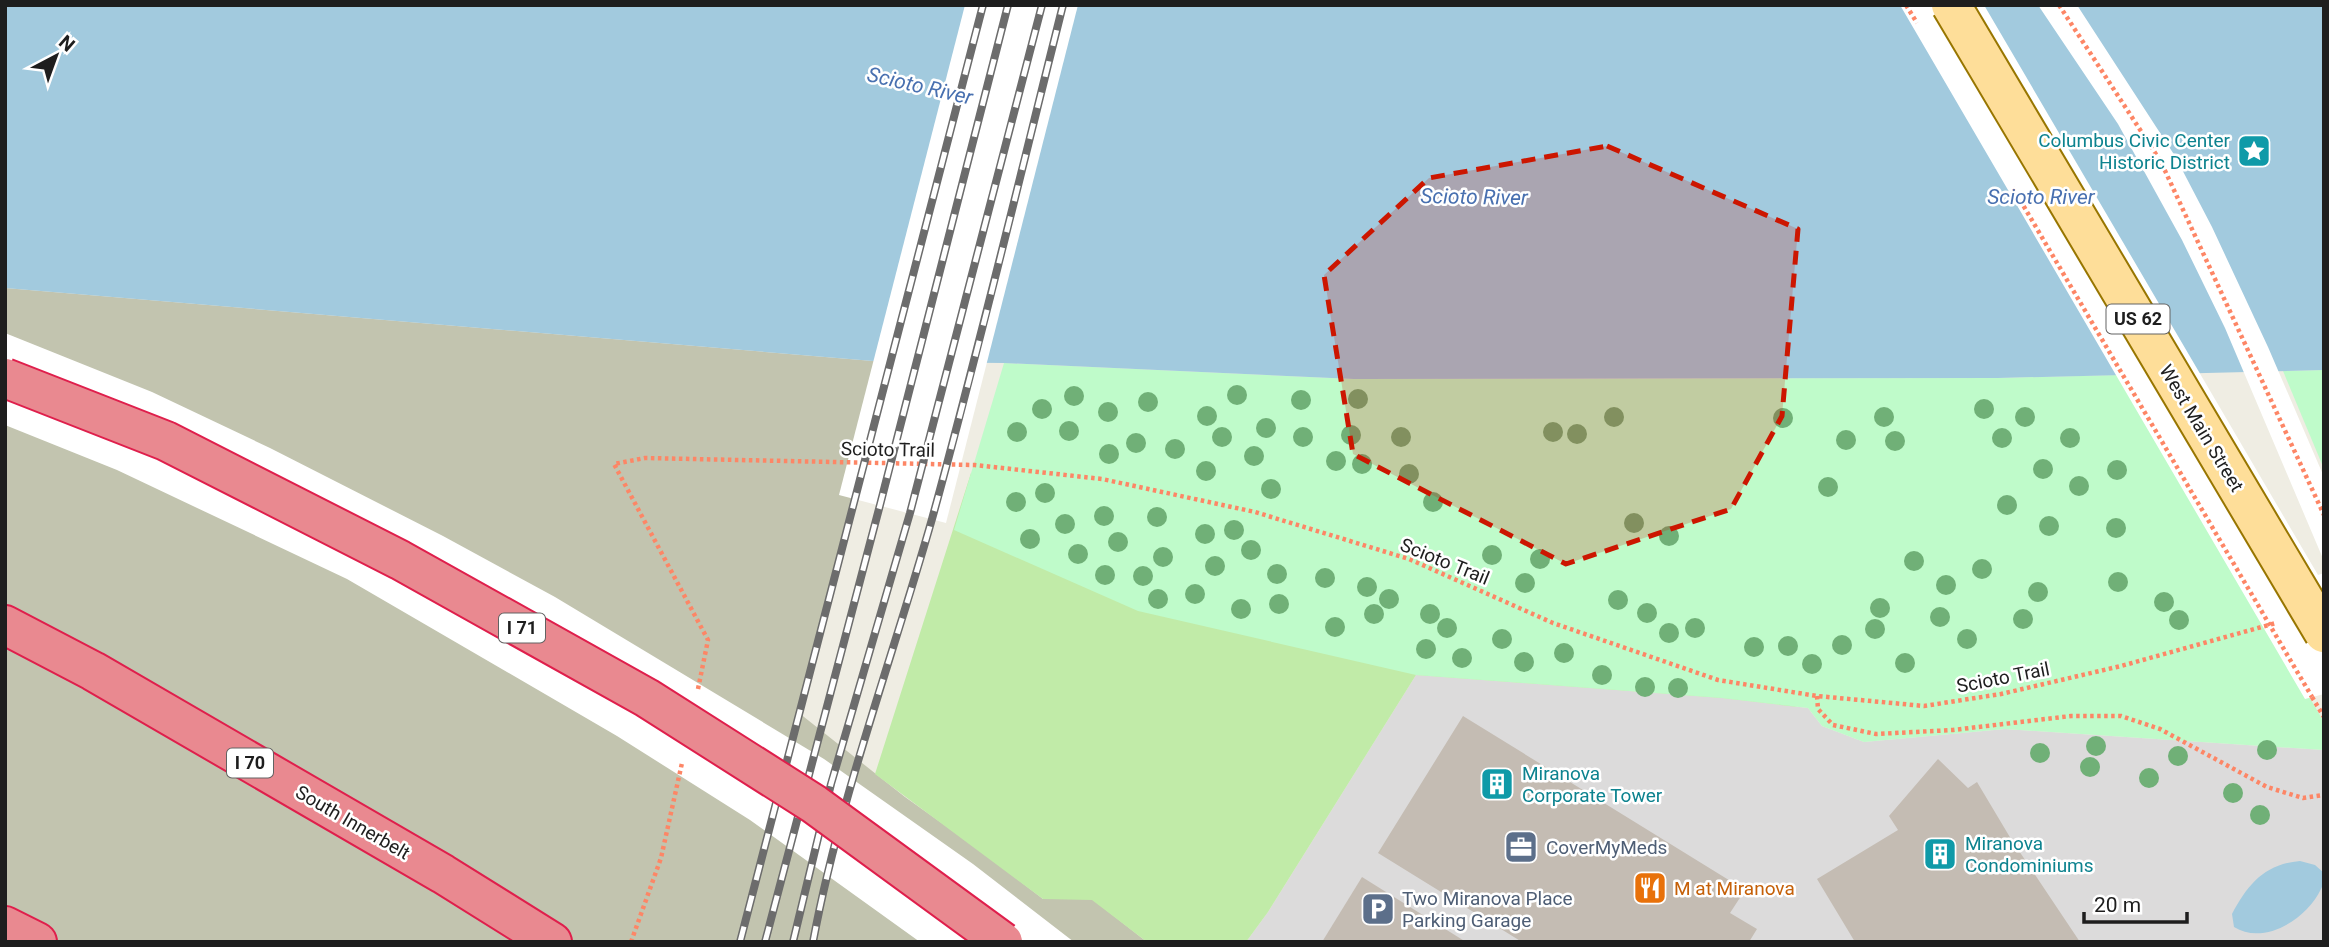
<svg xmlns="http://www.w3.org/2000/svg" width="2329" height="947" viewBox="0 0 2329 947" font-family="Roboto,sans-serif">
	<style>
		.residential { fill: #dcdbdb }
		.construction { fill: #c2c4af }
		.grass { fill: #c1eba8 }
		.park { fill: #bffbca }
		.water { fill: #a2cade }
		.pier { fill: #fff }
		.building { fill: #c4bcb3 }
		.lines { fill: none; stroke-linecap: round; stroke-linejoin: round }
		.highway-casing { stroke: #df1f4c; stroke-width: 42 }
		.path { stroke: #fd8666; stroke-width: 4.5; stroke-dasharray: 3.5 3.5; stroke-linecap: butt }
		.highway { stroke: #e98990; stroke-width: 38 }
		.rail-casing { stroke: #6c6c6c; stroke-width: 8 }
		.rail { stroke: #fff; stroke-width: 5; stroke-dasharray: 16; stroke-linecap: butt }
		.major-bridge-casing { stroke: #987600; stroke-width: 42; stroke-linecap: butt }
		.highway-bridge-casing { stroke: #df1f4c; stroke-width: 42; stroke-linecap: butt }
		.path-bridge { stroke: #fd8666; stroke-width: 4.5; stroke-dasharray: 3.5 3.5; stroke-linecap: butt }
		.major-bridge { stroke: #fede99; stroke-width: 38 }
		.highway-bridge { stroke: #e98990; stroke-width: 38 }
		.tree { fill: #70b077 }
		.marked { fill: #cc1600; fill-opacity: 0.2; stroke: #cc1600; stroke-width: 5; stroke-dasharray: 14 9; stroke-linejoin: round }
		.labels { text-anchor: middle; stroke-width: 5; stroke-linejoin: round; paint-order: stroke }
		.shield { fill: #fff; stroke: #626262; stroke-width: 2 }
		.shield-label { font-size: 18px; font-weight: bold; fill: #1e1e1e }
		.culture-label { font-size: 19px; fill: #0d838f; stroke: #fff; text-anchor: start }
		.street-label { font-size: 19px; fill: #1e1e1e; stroke: #fff }
		.service-label { font-size: 19px; fill: #4e5e75; stroke: #fff; text-anchor: start }
		.food-label { font-size: 19px; fill: #c56008; stroke: #fff; text-anchor: start }
		.water-label { font-size: 21px; font-style: italic; fill: #4870b0; stroke: #fff }
	</style>
	<rect width="100%" height="100%" fill="#efede3"/>
	<path class="residential" d="M1416,675L1722,698L1808,708L1822,726L1864,742L2005,729L2324,750V942H1246L1268,912Z"/>
	<path class="construction" d="M5,288L885,362L855,499L799,713L905,797L974,846L1043,899H1092L1147,942H5Z"/>
	<path class="grass" d="M971,473L1798,707L1722,698L1416,675L1268,912L1246,942H1147L1092,900L1043,899L875,774Z"/>
	<g class="park">
		<path d="M1004,363L1354,379L1998,378L2118,375L2324,722V750L2005,729L1864,742L1822,726L1808,708L1722,698L1416,675L1138,611L954,530Z"/>
		<path d="M2324,370V469L2283,371Z"/>
	</g>
	<g class="water">
		<path d="M5,5H2324V370L1998,378L1354,379L1004,363L885,362L5,288Z"/>
		<path d="M2300,861L2315,865L2324,873C2323,878 2324,885 2321,889C2307,919 2264,946 2234,927L2232,914C2248,884 2265,864 2300,861Z"/>
	</g>
	<g class="pier">
		<path d="M965,5H1078L946,523L839,495Z"/>
		<path d="M1900,5H1984L2318,575L2324,573V694L2305,699Z"/>
		<path d="M2038,5H2077L2175,156L2212,227L2268,347L2324,477V561L2225,328L2182,240L2118,124Z"/>
		<path d="M5,333L152,392L270,448L443,536L555,597L824,759L973,864L1074,942H920L750,820L617,736L347,579L117,470L5,425Z"/>
	</g>
	<g class="building">
		<path d="M1463,716L1745,890L1730,913L1757,929L1749,942H1522L1378,853Z"/>
		<path d="M1938,759L1968,788L1977,782L2011,839L2080,942H1855L1817,879L1898,830L1889,816Z"/>
		<path d="M1362,877L1466,942H1322Z"/>
	</g>
	<g class="lines">
		<defs>
			<g id="highway">
				<path d="M5,625L93,671L443,874L552,942"/>
				<path d="M5,926L37,942"/>
			</g>
		</defs>
		<use href="#highway" class="highway-casing"/>
		<g class="path">
			<path d="M2059,5L2161,162L2324,515"/>
			<path d="M698,689L708,640L614,464L645,458L975,465L1102,479L1255,512L1409,559L1553,623L1718,680L1817,696L1924,706L2001,694L2121,666L2276,623"/>
			<path d="M1817,696L1818,709L1833,725L1876,734L1953,730L2071,716H2121L2160,729L2267,787L2303,798L2324,795"/>
			<path d="M2312,697L2324,717"/>
			<path d="M631,942L661,858L682,763"/>
		</g>
		<use href="#highway" class="highway"/>
		<defs>
			<g id="rail">
				<path d="M740,942L983,5"/>
				<path d="M765,942L880,505L1008,5"/>
				<path d="M793,942L831,784L910,513L1042,5"/>
				<path d="M813,942C840,797 892,660 932,519C979,349 1020,176 1063,5"/>
			</g>
		</defs>
		<use href="#rail" class="rail-casing"/>
		<use href="#rail" class="rail"/>
		<defs>
			<path id="major-bridge" d="M1951,5L2324,633"/>
			<path id="highway-bridge" d="M5,378L166,441L400,560L647,698L814,804L1003,942"/>
		</defs>
		<use href="#major-bridge" class="major-bridge-casing"/>
		<use href="#highway-bridge" class="highway-bridge-casing"/>
		<g class="path-bridge">
			<path d="M1906,5L1917,23"/>
			<path d="M2013,188L2312,697"/>
		</g>
		<use href="#major-bridge" class="major-bridge"/>
		<use href="#highway-bridge" class="highway-bridge"/>
	</g>
	<g class="tree">
		<circle cx="1237" cy="395" r="10"/>
		<circle cx="1074" cy="396" r="10"/>
		<circle cx="1358" cy="399" r="10"/>
		<circle cx="1301" cy="400" r="10"/>
		<circle cx="1148" cy="402" r="10"/>
		<circle cx="1042" cy="409" r="10"/>
		<circle cx="1984" cy="409" r="10"/>
		<circle cx="1108" cy="412" r="10"/>
		<circle cx="1207" cy="416" r="10"/>
		<circle cx="1614" cy="417" r="10"/>
		<circle cx="1884" cy="417" r="10"/>
		<circle cx="2025" cy="417" r="10"/>
		<circle cx="1783" cy="418" r="10"/>
		<circle cx="1266" cy="428" r="10"/>
		<circle cx="1069" cy="431" r="10"/>
		<circle cx="1017" cy="432" r="10"/>
		<circle cx="1553" cy="432" r="10"/>
		<circle cx="1577" cy="434" r="10"/>
		<circle cx="1351" cy="435" r="10"/>
		<circle cx="1222" cy="437" r="10"/>
		<circle cx="1303" cy="437" r="10"/>
		<circle cx="1401" cy="437" r="10"/>
		<circle cx="2002" cy="438" r="10"/>
		<circle cx="2070" cy="438" r="10"/>
		<circle cx="1846" cy="440" r="10"/>
		<circle cx="1895" cy="441" r="10"/>
		<circle cx="1136" cy="443" r="10"/>
		<circle cx="1175" cy="449" r="10"/>
		<circle cx="1109" cy="454" r="10"/>
		<circle cx="1254" cy="456" r="10"/>
		<circle cx="1336" cy="461" r="10"/>
		<circle cx="1362" cy="464" r="10"/>
		<circle cx="2043" cy="469" r="10"/>
		<circle cx="2117" cy="470" r="10"/>
		<circle cx="1206" cy="471" r="10"/>
		<circle cx="1409" cy="474" r="10"/>
		<circle cx="2079" cy="486" r="10"/>
		<circle cx="1828" cy="487" r="10"/>
		<circle cx="1271" cy="489" r="10"/>
		<circle cx="1045" cy="493" r="10"/>
		<circle cx="1016" cy="502" r="10"/>
		<circle cx="1433" cy="502" r="10"/>
		<circle cx="2007" cy="505" r="10"/>
		<circle cx="1104" cy="516" r="10"/>
		<circle cx="1157" cy="517" r="10"/>
		<circle cx="1634" cy="523" r="10"/>
		<circle cx="1065" cy="524" r="10"/>
		<circle cx="2049" cy="526" r="10"/>
		<circle cx="2116" cy="528" r="10"/>
		<circle cx="1234" cy="530" r="10"/>
		<circle cx="1205" cy="534" r="10"/>
		<circle cx="1669" cy="536" r="10"/>
		<circle cx="1030" cy="539" r="10"/>
		<circle cx="1118" cy="542" r="10"/>
		<circle cx="1251" cy="550" r="10"/>
		<circle cx="1078" cy="554" r="10"/>
		<circle cx="1492" cy="555" r="10"/>
		<circle cx="1163" cy="557" r="10"/>
		<circle cx="1540" cy="559" r="10"/>
		<circle cx="1914" cy="561" r="10"/>
		<circle cx="1215" cy="566" r="10"/>
		<circle cx="1982" cy="569" r="10"/>
		<circle cx="1277" cy="574" r="10"/>
		<circle cx="1105" cy="575" r="10"/>
		<circle cx="1143" cy="576" r="10"/>
		<circle cx="1325" cy="578" r="10"/>
		<circle cx="2118" cy="582" r="10"/>
		<circle cx="1525" cy="583" r="10"/>
		<circle cx="1946" cy="585" r="10"/>
		<circle cx="1367" cy="587" r="10"/>
		<circle cx="2038" cy="592" r="10"/>
		<circle cx="1195" cy="594" r="10"/>
		<circle cx="1158" cy="599" r="10"/>
		<circle cx="1389" cy="599" r="10"/>
		<circle cx="1618" cy="600" r="10"/>
		<circle cx="2164" cy="602" r="10"/>
		<circle cx="1279" cy="604" r="10"/>
		<circle cx="1880" cy="608" r="10"/>
		<circle cx="1241" cy="609" r="10"/>
		<circle cx="1647" cy="613" r="10"/>
		<circle cx="1374" cy="614" r="10"/>
		<circle cx="1430" cy="614" r="10"/>
		<circle cx="1940" cy="617" r="10"/>
		<circle cx="2023" cy="619" r="10"/>
		<circle cx="2179" cy="620" r="10"/>
		<circle cx="1335" cy="627" r="10"/>
		<circle cx="1447" cy="628" r="10"/>
		<circle cx="1695" cy="628" r="10"/>
		<circle cx="1875" cy="629" r="10"/>
		<circle cx="1669" cy="633" r="10"/>
		<circle cx="1502" cy="639" r="10"/>
		<circle cx="1967" cy="639" r="10"/>
		<circle cx="1842" cy="645" r="10"/>
		<circle cx="1788" cy="646" r="10"/>
		<circle cx="1754" cy="647" r="10"/>
		<circle cx="1426" cy="649" r="10"/>
		<circle cx="1564" cy="653" r="10"/>
		<circle cx="1462" cy="658" r="10"/>
		<circle cx="1524" cy="662" r="10"/>
		<circle cx="1905" cy="663" r="10"/>
		<circle cx="1812" cy="664" r="10"/>
		<circle cx="1602" cy="675" r="10"/>
		<circle cx="1645" cy="687" r="10"/>
		<circle cx="1678" cy="688" r="10"/>
		<circle cx="2096" cy="746" r="10"/>
		<circle cx="2267" cy="750" r="10"/>
		<circle cx="2040" cy="753" r="10"/>
		<circle cx="2178" cy="756" r="10"/>
		<circle cx="2090" cy="767" r="10"/>
		<circle cx="2149" cy="778" r="10"/>
		<circle cx="2233" cy="793" r="10"/>
		<circle cx="2260" cy="815" r="10"/>
	</g>
	<path class="marked" d="M1607,146L1798,229L1782,416L1731,509L1566,564L1353,454L1324,275L1429,178Z"/>
	<defs>
		<symbol id="sight-square" viewBox="-11 -11 22 22"><rect x="-9" y="-9" width="18" height="18" rx="4" fill="#0f9aa8" stroke="#fff"/><path d="M0-6L1.8-2.2L6-1.7L2.9 1.2L3.7 5.4L0 3.3L-3.7 5.4L-2.9 1.2L-6-1.7L-1.8-2.2Z" fill="#fff"/></symbol>
		<symbol id="building-square" viewBox="-11 -11 22 22"><rect x="-9" y="-9" width="18" height="18" rx="4" fill="#0f9aa8" stroke="#fff"/><path d="M-4-6H4V6H1V3H-1V6H-4ZM-2.5-4.3h1.7v1.8h-1.7ZM.8-4.3h1.7v1.8H.8ZM-2.5-1h1.7V.8h-1.7ZM.8-1h1.7V.8H.8Z" fill="#fff"/></symbol>
		<symbol id="office-square" viewBox="-11 -11 22 22"><rect x="-9" y="-9" width="18" height="18" rx="4" fill="#5c6f8a" stroke="#fff"/><path d="M-6-3h4V-5.5h4V-3h4V5H-6ZM-1-4.5V-3h2v-1.5ZM-6 0V1H6V0Z" fill="#fff"/></symbol>
		<symbol id="restaurant-square" viewBox="-11 -11 22 22"><rect x="-9" y="-9" width="18" height="18" rx="4" fill="#e8710a" stroke="#fff"/><path d="M-5-6h1v4h1v-4h1v4h1v-4h1v5L-1.5 .5V6h-2V.5L-5-1ZM5-6V6H3V1.5H1.5Q1.5-4 5-6Z" fill="#fff"/></symbol>
		<symbol id="parking-square" viewBox="-11 -11 22 22"><rect x="-9" y="-9" width="18" height="18" rx="4" fill="#5c6f8a" stroke="#fff"/><path d="M-3.5-5.5H1a3.5 3.5 0 0 1 0 7H-1V5.5H-3.5ZM-1-3.4V-.6H.8a1.4 1.4 0 0 0 0-2.8Z" fill="#fff"/></symbol>
	</defs>
	<g fill-rule="evenodd">
		<use href="#sight-square" x="2235" y="132" width="38" height="38"/>
		<use href="#building-square" x="1478" y="765" width="38" height="38"/>
		<use href="#office-square" x="1502" y="828" width="38" height="38"/>
		<use href="#building-square" x="1921" y="835" width="38" height="38"/>
		<use href="#restaurant-square" x="1631" y="869" width="38" height="38"/>
		<use href="#parking-square" x="1359" y="890" width="38" height="38"/>
	</g>
	<g class="labels">
		<g class="shield">
			<rect x="2106.5" y="304.5" width="63" height="29" rx="5"/>
			<rect x="499" y="613.5" width="46" height="29" rx="5"/>
			<rect x="227" y="748.5" width="46" height="29" rx="5"/>
		</g>
		<g class="shield-label">
			<text x="2138" y="325">US 62</text>
			<text x="522" y="634">I 71</text>
			<text x="250" y="769">I 70</text>
		</g>
		<g class="culture-label">
			<text x="2230" y="147" text-anchor="end">Columbus Civic Center<tspan x="2230" dy="22">Historic District</tspan></text>
			<text x="1522" y="780">Miranova<tspan x="1522" dy="22">Corporate Tower</tspan></text>
			<text x="1965" y="850">Miranova<tspan x="1965" dy="22">Condominiums</tspan></text>
		</g>
		<g class="street-label">
			<text transform="translate(2202 428) rotate(59)" y="7">West Main Street</text>
			<text transform="translate(888 449) rotate(1)" y="7">Scioto Trail</text>
			<text transform="translate(1445 561) rotate(22)" y="7">Scioto Trail</text>
			<text transform="translate(2003 677) rotate(-11)" y="7">Scioto Trail</text>
			<text transform="translate(353 822) rotate(30)" y="7">South Innerbelt</text>
		</g>
		<g class="service-label">
			<text x="1546" y="854">CoverMyMeds</text>
			<text x="1402" y="905">Two Miranova Place<tspan x="1402" dy="22">Parking Garage</tspan></text>
		</g>
		<g class="food-label">
			<text x="1674" y="895">M at Miranova</text>
		</g>
		<g class="water-label">
			<text transform="translate(920 86) rotate(13)" y="7">Scioto River</text>
			<text transform="translate(1474 197) rotate(1)" y="7">Scioto River</text>
			<text x="2041" y="204">Scioto River</text>
		</g>
	</g>
	<rect width="2329" height="947" fill="none" stroke="#1e1e1e" stroke-width="14"/>
	<g transform="translate(56 56) rotate(41)" stroke="#ffffff" stroke-width="5" paint-order="stroke">
	<path d="M0-5L12 26L0 18L-12 26Z" fill="#1e1e1e"/>
	<text y="-10" font-size="19" font-weight="bold" text-anchor="middle" fill="#1e1e1e">N</text>
	</g>
	<path d="M2084 912v10h103v-10" fill="none" stroke="#1e1e1e" stroke-width="3.5"/>
	<text x="2094" y="912" font-size="21" fill="#1e1e1e" stroke="#ffffff" stroke-width="5" paint-order="stroke">20 m</text>
</svg>
